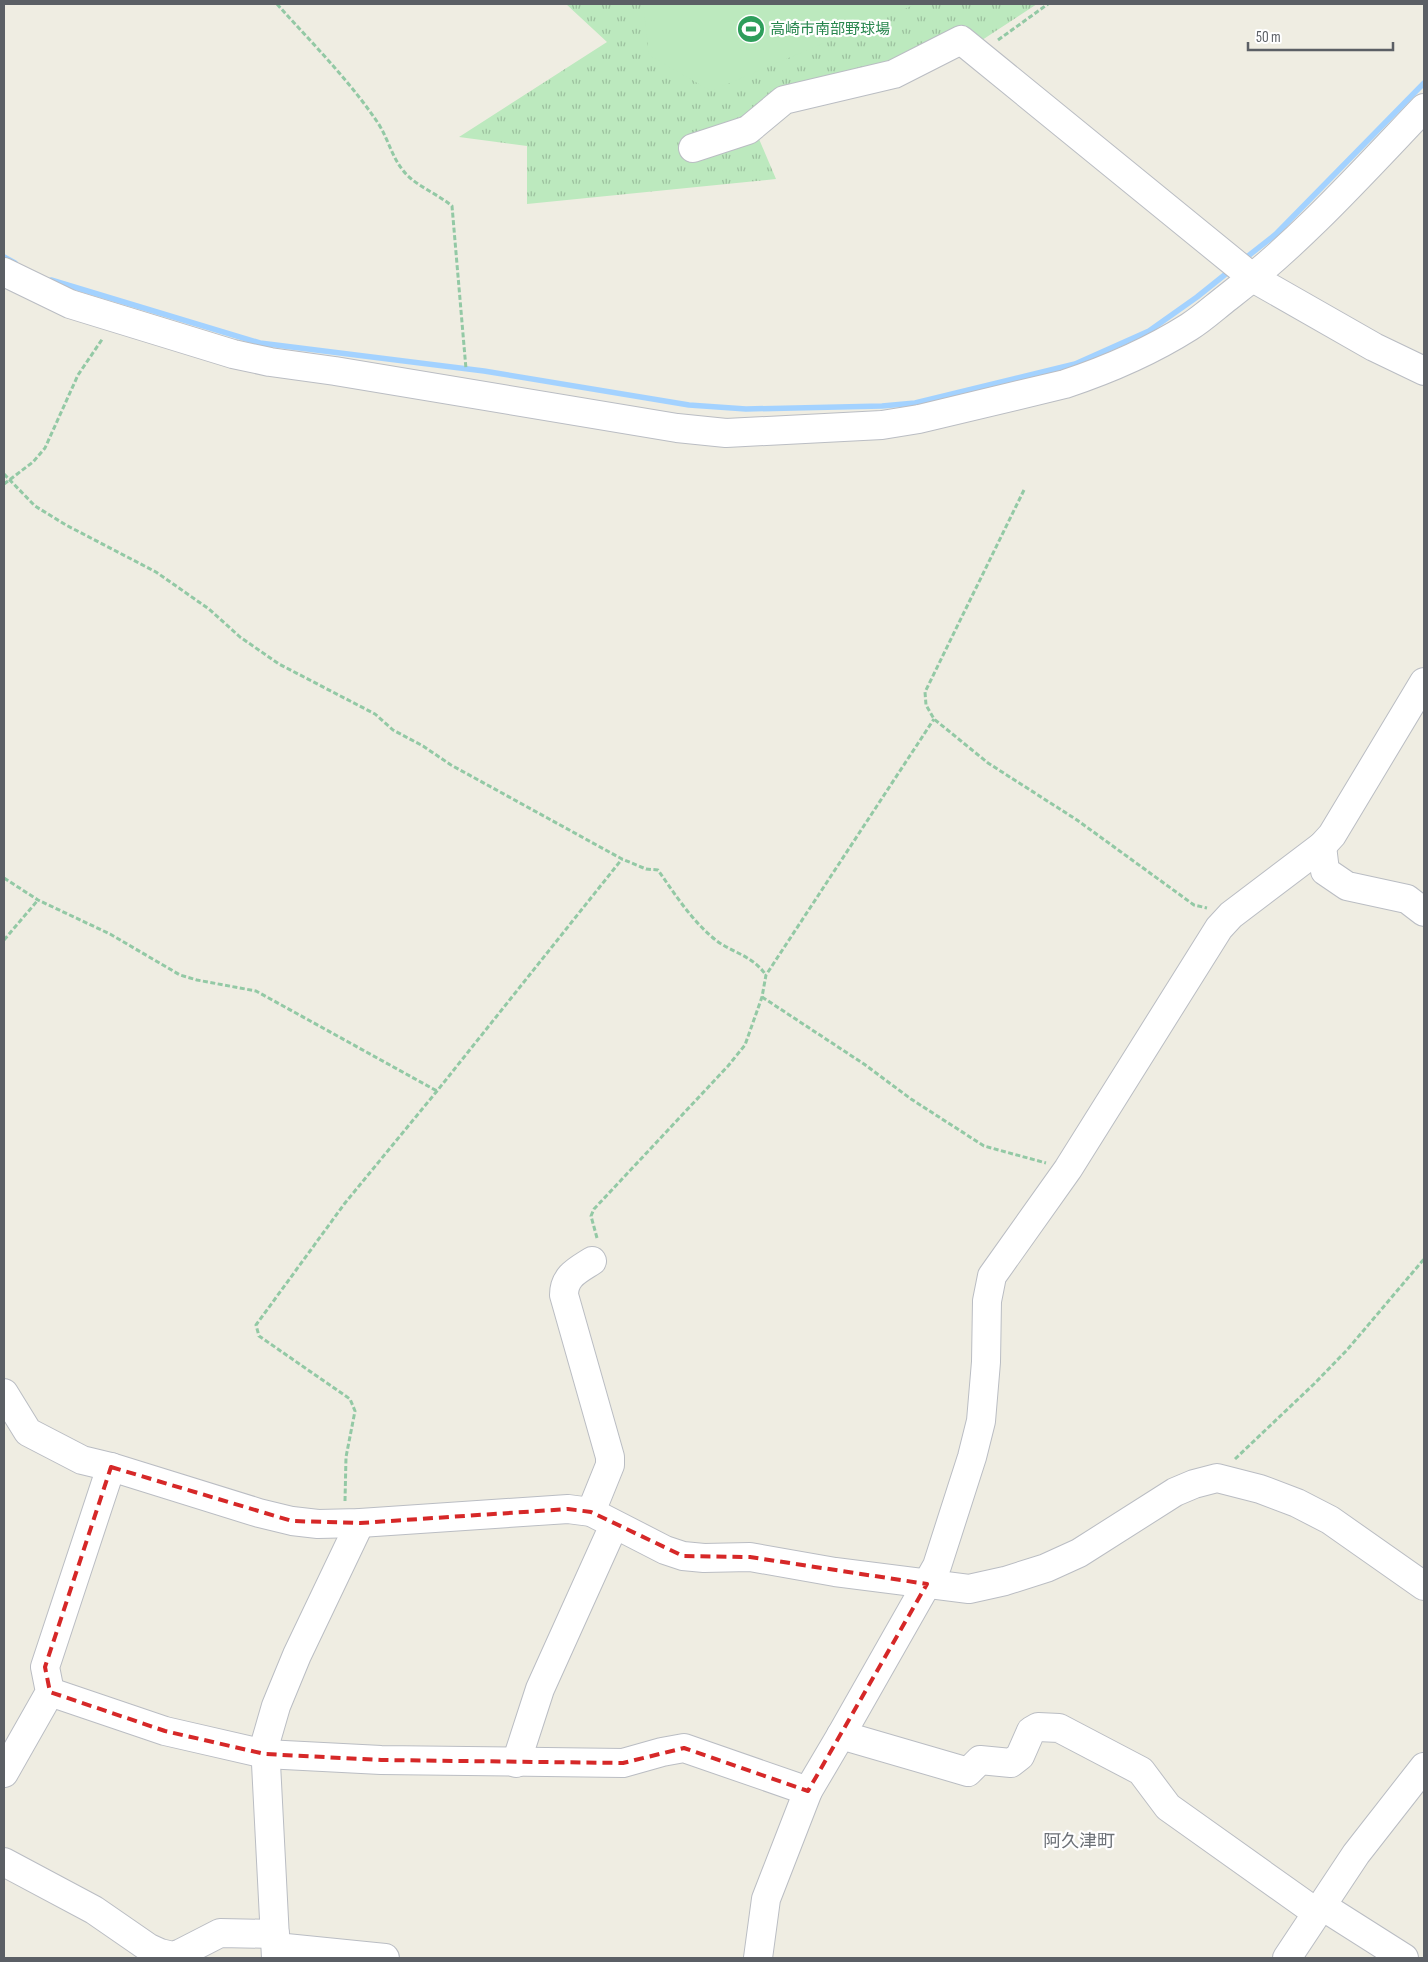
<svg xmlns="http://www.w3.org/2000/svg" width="1428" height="1962" viewBox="0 0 1428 1962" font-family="'Sofia Sans Condensed','Noto Sans JP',sans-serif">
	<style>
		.grass { fill: url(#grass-tufts) }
		.pitch { fill: #bce9be }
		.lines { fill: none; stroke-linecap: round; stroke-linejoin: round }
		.stream { stroke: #a3d2ff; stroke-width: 5.5 }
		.minor-casing { stroke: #babdc3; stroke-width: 30 }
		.path { stroke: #93c9a5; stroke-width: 3; stroke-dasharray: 5 2.5; stroke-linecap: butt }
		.minor { stroke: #fff; stroke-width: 28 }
		.marked { fill: none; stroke: #d62828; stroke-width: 4; stroke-dasharray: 10 6; stroke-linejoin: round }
		.labels { text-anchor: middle; stroke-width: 4.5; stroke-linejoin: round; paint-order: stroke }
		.leisure-label { font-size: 15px; fill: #27864d; stroke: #fff; text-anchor: start }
		.quarter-label { font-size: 18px; fill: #6c7177; stroke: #fff }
	</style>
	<defs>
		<pattern id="grass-tufts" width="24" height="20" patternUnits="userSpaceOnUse" patternTransform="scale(1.25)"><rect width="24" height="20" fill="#bce9be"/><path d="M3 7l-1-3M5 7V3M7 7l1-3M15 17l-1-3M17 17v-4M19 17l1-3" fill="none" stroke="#9cc09e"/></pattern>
	</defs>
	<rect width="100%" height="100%" fill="#efede2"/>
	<path class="grass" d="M566,4H1037L976,44L895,88L795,110L759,139L776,179L527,204V146L459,137L607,42Z"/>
	<path class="pitch" d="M643,4H916L711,91L649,55Z"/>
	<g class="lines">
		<g class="stream">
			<path d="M4,257L15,263"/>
			<path d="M1243,260L1276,234L1424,83"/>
			<path d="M51,280L260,343L484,371L689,405L746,409L882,406L915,403L1075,364L1149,331L1197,297L1232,269"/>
		</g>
		<defs>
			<g id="minor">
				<path d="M693,148L748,130L784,100L894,74L961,40L1253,278L1374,347L1424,371"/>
				<path d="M4,272L70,304L233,354L270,362L335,371L677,428L726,433L882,425L919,419L1065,384C1107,370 1151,351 1189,327C1202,319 1215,307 1228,297C1300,242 1361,174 1424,108"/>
				<path d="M1322,846L1325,871L1347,886L1407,899L1424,912"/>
				<path d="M4,1393L28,1432L82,1460L111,1467L259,1513L292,1521L318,1524L360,1523L568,1509L591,1512L665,1550L683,1556L704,1558L750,1557L835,1572L969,1589L1005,1581L1046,1568L1079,1553L1175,1492L1194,1484L1217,1478L1260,1489L1297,1503L1330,1520L1424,1586"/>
				<path d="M591,1512L610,1465V1457L564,1295C564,1276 578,1270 592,1261"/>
				<path d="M50,1692L165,1731L265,1754L381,1760L623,1763L662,1752L684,1748L808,1791"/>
				<path d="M841,1735L968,1772L980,1760L1011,1763L1020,1756L1031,1731L1038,1727L1059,1728L1141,1771L1168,1807L1317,1913"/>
				<path d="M516,1763L540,1689L614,1525"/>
				<path d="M4,1773L50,1692L45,1667L111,1467"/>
				<path d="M4,1862L94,1910L149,1948L160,1953L173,1956L181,1953L220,1933L275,1934"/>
				<path d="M1322,1906L1404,1958"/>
				<path d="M276,1947L385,1958"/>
				<path d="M276,1958L265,1744L276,1706L297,1655L360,1523"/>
				<path d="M758,1958L766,1899L808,1791L841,1735L937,1566L972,1457L981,1421L986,1362L987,1301L992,1276L1068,1169L1219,928L1231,915L1322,846L1332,835L1424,682"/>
				<path d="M1287,1958L1356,1854L1424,1767"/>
			</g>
		</defs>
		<use href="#minor" class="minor-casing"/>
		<g class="path">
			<path d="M277,4C311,42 349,80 378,123C390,142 392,160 408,176C421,188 439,195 452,206L466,369"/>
			<path d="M998,40L1048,4"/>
			<path d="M4,474L35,506L66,525L156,572L209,609L240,637L279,664L375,714L393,730L423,746L451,765L622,859L646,869L658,870C674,893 690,918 712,937C730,953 750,953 766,975"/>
			<path d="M4,484L33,462L45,448L78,375L103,338"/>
			<path d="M1024,490L925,692L926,705L934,719L988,763L1077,820L1194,905L1207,908"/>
			<path d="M4,878L38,900L110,934L180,975L197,980L256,991L437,1091"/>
			<path d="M4,940L38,900"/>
			<path d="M762,997L864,1064L911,1099L984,1146L1046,1163"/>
			<path d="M597,1238L591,1216L594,1209L728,1066L745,1045L762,997L766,975L934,719"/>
			<path d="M1235,1459L1314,1384L1347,1350L1424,1259"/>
			<path d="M345,1501L346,1457L355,1411L350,1399L259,1336L256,1325L345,1203L437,1091L622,859"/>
		</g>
		<use href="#minor" class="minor"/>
	</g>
	<path class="marked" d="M111,1467L292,1521L360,1523L568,1509L591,1512L683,1556L750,1557L927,1584L808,1791L684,1748L623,1763L381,1760L265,1754L165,1731L50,1692L45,1667Z"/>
	<defs>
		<symbol id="stadium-disc" viewBox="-11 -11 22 22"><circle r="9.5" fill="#2e9e5b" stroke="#fff"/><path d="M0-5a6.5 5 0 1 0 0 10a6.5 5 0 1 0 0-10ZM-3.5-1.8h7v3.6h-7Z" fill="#fff"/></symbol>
	</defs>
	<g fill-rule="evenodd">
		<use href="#stadium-disc" x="735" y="13" width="32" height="32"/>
	</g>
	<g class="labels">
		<g class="leisure-label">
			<text x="770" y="34">高崎市南部野球場</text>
		</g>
		<g class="quarter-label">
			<text x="1079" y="1847">阿久津町</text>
		</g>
	</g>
	<rect width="1428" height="1962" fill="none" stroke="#5b5f65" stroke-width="10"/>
	<path d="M1248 42v8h145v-8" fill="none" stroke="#5b5f65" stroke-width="2.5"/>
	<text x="1256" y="42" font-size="15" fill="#5b5f65" stroke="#ffffff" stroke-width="4" paint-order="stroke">50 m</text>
</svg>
